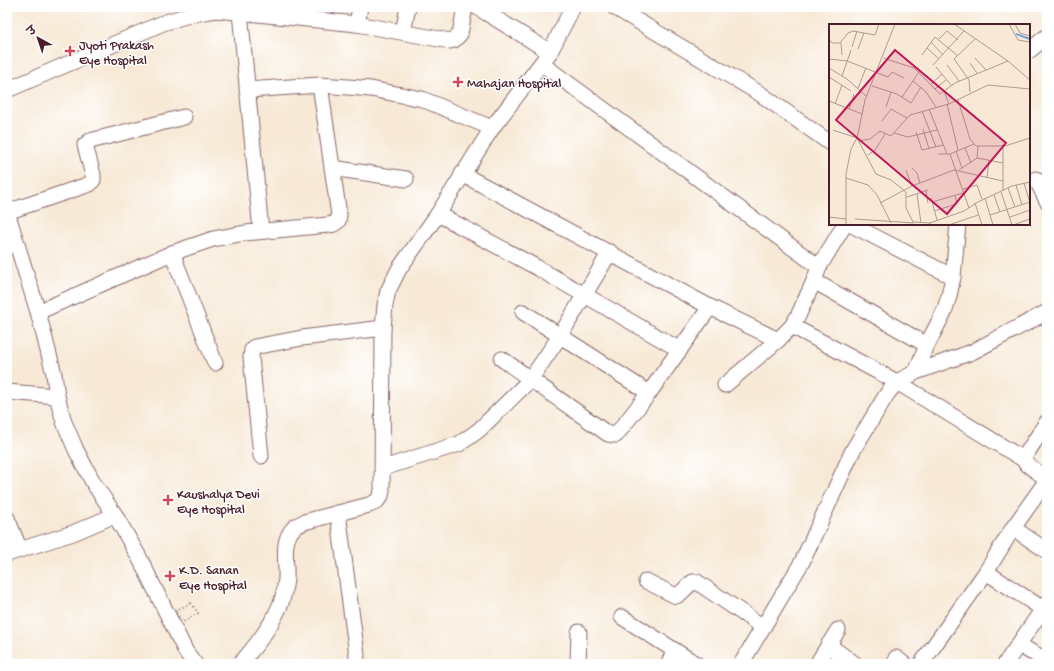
<svg xmlns="http://www.w3.org/2000/svg" width="1054" height="671" viewBox="0 0 1054 671" font-family="'Gochi Hand','Playpen Sans Deva',sans-serif">
	<style>
		.lines { fill: none; stroke-linecap: round; stroke-linejoin: round }
		.minor-casing { stroke: #876667; stroke-width: 17 }
		.path { stroke: #876667; stroke-width: 2; stroke-dasharray: 1 3; stroke-linecap: butt }
		.minor { stroke: #fff; stroke-width: 15 }
		.poi-dot { fill: #d1495b; stroke: #fff; stroke-width: 1.5 }
		.labels { text-anchor: middle; stroke-width: 3; stroke-linejoin: round; paint-order: stroke }
		.poi-label { font-size: 13px; fill: #4a1f2b; stroke: #fff; text-anchor: start }
		.inset-river { fill: none; stroke: #6ba6db; stroke-width: 2 }
		.inset-road { fill: none; stroke: #b29892; stroke-width: 1 }
		.view { fill: #c2185b; fill-opacity: 0.15; stroke: #c2185b; stroke-width: 2 }
		.inset-edge { fill: none; stroke: #4a1f2b; stroke-width: 2 }
	</style>
	<rect width="100%" height="100%" fill="#fff"/>
	<filter id="ink" filterUnits="userSpaceOnUse"><feTurbulence type="fractalNoise" baseFrequency=".025" numOctaves="2"/><feDisplacementMap in="SourceGraphic" scale="8" xChannelSelector="R" yChannelSelector="G"/><feConvolveMatrix kernelMatrix="1 2 1 2 8 2 1 2 1" color-interpolation-filters="sRGB"/></filter>
	<filter id="wash" filterUnits="userSpaceOnUse"><feTurbulence type="fractalNoise" baseFrequency=".012" numOctaves="4" result="noise"/><feDisplacementMap in="SourceGraphic" scale="16" xChannelSelector="R" yChannelSelector="G"/><feGaussianBlur stdDeviation="0.9" result="paint"/><feColorMatrix in="noise" values="0 0 0 0 0 0 0 0 0 0 0 0 0 0 0 0 0 1.4 0 .05"/><feComposite in="paint" operator="in"/></filter>
	<g filter="url(#wash)">
		<rect width="100%" height="100%" fill="#f7e9d6"/>
	</g>
	<g filter="url(#ink)">
		<g class="lines">
			<defs>
				<g id="minor">
					<path d="M477,7L550,52"/>
					<path d="M614,7L759,93L830,143"/>
					<path d="M240,12L261,231"/>
					<path d="M357,24L360,7"/>
					<path d="M403,32L408,7"/>
					<path d="M1029,51L1047,36"/>
					<path d="M542,64L819,267"/>
					<path d="M7,90L163,23L192,14L216,10L357,24L450,41L454,40L460,34L465,7"/>
					<path d="M247,90L320,85L348,87L371,89L422,99L492,128"/>
					<path d="M332,168L406,179"/>
					<path d="M462,174L710,307L778,340"/>
					<path d="M1036,179L1047,201"/>
					<path d="M7,212L38,312L54,374L57,396L64,422L76,450L94,484L115,515L139,557L186,652L195,664"/>
					<path d="M7,212L90,184L93,180V175L85,145L90,141L184,117"/>
					<path d="M438,214L536,267L680,350"/>
					<path d="M850,224L953,277"/>
					<path d="M172,253L215,363"/>
					<path d="M814,281L927,345"/>
					<path d="M38,312L172,253L213,239L245,233L328,225L334,224L338,221L339,215L320,85"/>
					<path d="M523,312L649,393"/>
					<path d="M792,326L897,382L1023,459L1028,465L1047,479"/>
					<path d="M502,359L608,434L613,435H616L649,393L710,307"/>
					<path d="M916,372L927,345L944,312L949,296L953,277L958,224"/>
					<path d="M725,385L778,340L792,326L798,316L814,281L819,267L845,224"/>
					<path d="M7,392L57,396"/>
					<path d="M261,456L251,357L252,350L254,347L302,338L383,328"/>
					<path d="M1023,459L1047,422"/>
					<path d="M383,468L459,444L468,438L479,430L530,380L560,336L610,252"/>
					<path d="M338,513L357,655L356,664"/>
					<path d="M7,518L20,550"/>
					<path d="M1013,528L1047,551"/>
					<path d="M7,554L73,533L115,515"/>
					<path d="M986,572L1043,609"/>
					<path d="M646,581L676,596C683,593 686,586 693,582H697L763,627"/>
					<path d="M622,617L696,664"/>
					<path d="M828,645L855,664"/>
					<path d="M1019,645L1047,661"/>
					<path d="M896,658L904,664"/>
					<path d="M240,664C256,646 272,626 281,603C284,595 285,587 286,579C287,565 282,545 290,533C293,527 298,525 304,522L369,505L376,502L381,496L382,490L383,328L385,305L388,291L399,269L438,214L492,128L550,52L573,7"/>
					<path d="M578,664L579,632"/>
					<path d="M668,664L675,651"/>
					<path d="M741,664L802,562L853,450L887,394L897,382L916,372L972,352L1047,312"/>
					<path d="M817,664L838,630"/>
					<path d="M921,664L986,572L1013,528L1047,480"/>
					<path d="M1005,664L1047,603"/>
				</g>
			</defs>
			<use href="#minor" class="minor-casing"/>
			<path class="path" d="M191,603L198,613L183,622L175,611Z"/>
			<use href="#minor" class="minor"/>
		</g>
	</g>
	<g class="poi-dot">
		<path d="M68 45h4v4h4v4h-4v4h-4v-4h-4v-4h4z"/>
		<path d="M456 76h4v4h4v4h-4v4h-4v-4h-4v-4h4z"/>
		<path d="M166 494h4v4h4v4h-4v4h-4v-4h-4v-4h4z"/>
		<path d="M168 570h4v4h4v4h-4v4h-4v-4h-4v-4h4z"/>
	</g>
	<g class="labels">
		<g class="poi-label">
			<text x="79" y="49">Jyoti Prakash<tspan x="79" dy="15">Eye Hospital</tspan></text>
			<text x="467" y="87">Mahajan Hospital</text>
			<text x="177" y="498">Kaushalya Devi<tspan x="177" dy="15">Eye Hospital</tspan></text>
			<text x="179" y="574">K.D. Sanan<tspan x="179" dy="15">Eye Hospital</tspan></text>
		</g>
	</g>
	<g transform="translate(829 24)">
		<rect width="201" height="201" fill="#f7e9d6"/>
		<path class="inset-river" d="M187,10L201,15"/>
		<path class="inset-road" d="M66,0L36,76L28,114L47,150L62,156L77,168V184L84,198L101,199M125,0L179,37L201,56M180,0L189,16L201,18M186,0L191,9L201,12M0,15L3,19H11L19,9L24,7L46,11L50,0M110,15L118,7L129,16M102,18L114,31M12,19L13,31M23,23L28,7M98,24L110,35M29,25L35,9M93,31L106,13L129,32M54,34L85,44L111,70L126,59L179,37M146,34L157,46M0,35L18,37L59,53L63,48L75,54M141,39L148,49M104,41L135,7M118,41L130,57M107,43L122,61M0,44L18,55L37,72M13,52L22,26M0,53L22,67M84,57L97,68L107,83M102,60L113,50M43,62L68,70L82,79L92,63M29,64L37,44M106,65L117,56M115,67L120,80M141,68L140,56L125,35L146,15M73,73L90,48M129,76L141,115L147,122H176L201,114M0,77L33,90M6,80L13,61M118,80L129,126M57,83L62,68M20,85L25,70M100,85L118,130M93,87L107,123M53,97L62,85L78,94M94,105L100,125M4,106L28,114L22,125L17,150V201M87,108L93,126L114,121M65,109L79,113L108,106M29,117L41,115L51,107L62,112L81,91L120,80L159,61L201,65M174,122V167M136,124L142,139M127,127L133,144M109,130H121L145,120M121,130L140,184M39,131L46,126L56,110M148,134L174,139M83,144L88,149L91,159M77,146L83,162M130,146L148,134L149,122M17,154L39,161L48,171L62,199M158,154L160,136M195,159L201,179M187,161L193,181M179,164L186,183M134,165L148,161L153,175M97,167L99,179M172,168L183,201M88,170L92,199M165,171L171,188M78,173L99,166M102,174L108,196M156,174L164,201M103,178L134,169M51,179L83,162L125,146L174,157M146,179L153,201M105,187L128,180L126,171M161,191L201,178M0,193L17,195M181,193L201,186M26,195L85,199M102,201L101,199L135,187L149,178L183,162L201,158M120,201L149,191M184,201L201,195"/>
		<path class="view" d="M66,26L177,119L118,190L7,96Z"/>
		<rect width="201" height="201" class="inset-edge"/>
	</g>
	<rect width="1054" height="671" fill="none" stroke="#fff" stroke-width="24"/>
	<g transform="translate(38 38) rotate(320)" stroke="#ffffff" stroke-width="3" paint-order="stroke">
	<path d="M0-3L7 15L0 10L-7 15Z" fill="#4a1f2b"/>
	<text y="-6" font-size="11" font-weight="bold" text-anchor="middle" fill="#4a1f2b">उ</text>
	</g>
</svg>
